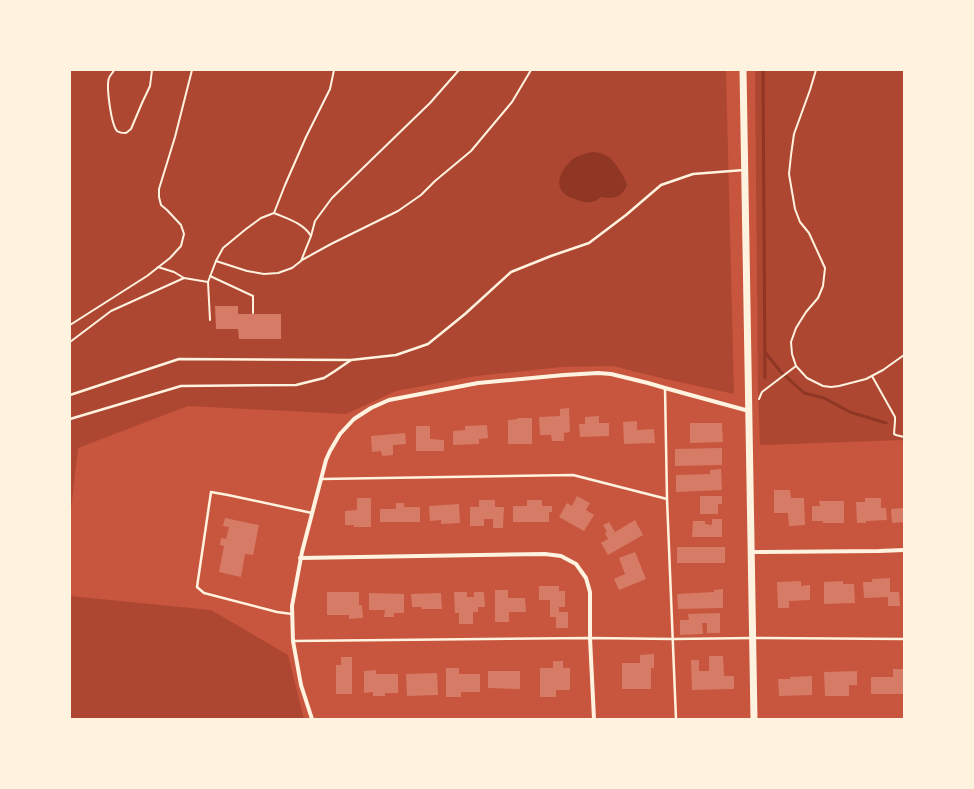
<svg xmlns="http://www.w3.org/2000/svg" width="974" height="789" viewBox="0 0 974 789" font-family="Rubik,sans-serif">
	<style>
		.green { fill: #ae4732 }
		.water { fill: #8f3625 }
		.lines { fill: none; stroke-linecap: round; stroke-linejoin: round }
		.stream { stroke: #8f3625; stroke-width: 3 }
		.building { fill: #d67c66 }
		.path { stroke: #fff3e0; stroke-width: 2 }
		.service { stroke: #fff3e0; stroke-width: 2.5 }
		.minor { stroke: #fff3e0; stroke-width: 4 }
		.secondary { stroke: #fff3e0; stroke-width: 7 }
	</style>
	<rect width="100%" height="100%" fill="#c8553d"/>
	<g class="green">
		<path d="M70,70H726L734,394L661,378L613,366L562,367L476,376L396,391L346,414L188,406L78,448L70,518Z"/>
		<path d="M755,70H904V440L760,445L758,392Z"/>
		<path d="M70,596L211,610L288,655L304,719H70Z"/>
	</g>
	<path class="water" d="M593,152C608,153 613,160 620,171C623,176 626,180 627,185C623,195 618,198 608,198C606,198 604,197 602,197C598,198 596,202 591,202C585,203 580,201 575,199C552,193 557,172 573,159C579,155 586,153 593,152Z"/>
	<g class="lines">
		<g class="stream">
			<path d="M763,70L765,378"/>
			<path d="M765,352L780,371L804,393L824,398L850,412L886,423"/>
		</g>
	</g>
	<g class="building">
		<path d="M215,306H238V314H281V339H239L238,329H216Z"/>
		<path d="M569,408L570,432L564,433V441H552L551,435H540L539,417L560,416V409Z"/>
		<path d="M599,416V423H609V436L580,437L579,424H585V417Z"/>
		<path d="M517,418H532V444H508V420L518,419Z"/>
		<path d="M637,421V430L654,429L655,443L624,444L623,422Z"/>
		<path d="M690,423H722L723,442L690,443Z"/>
		<path d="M487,425L488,438L479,439V444L453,445V431L465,430V426Z"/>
		<path d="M416,426H430V439L444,440V451H416Z"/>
		<path d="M405,433L406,444L393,445V455L382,456L381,451L372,452L371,436Z"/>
		<path d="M722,448V465L675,466V449Z"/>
		<path d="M721,469L722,490L676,492V475L710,474V470Z"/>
		<path d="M774,490H790L791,498H804L805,525L789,526L788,513H774Z"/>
		<path d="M577,496L590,503L586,510L594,515L584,531L559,517L567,503L572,506Z"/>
		<path d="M700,496H722V504H718V514H700Z"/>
		<path d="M357,498H371V527H354V525H345V511L357,510Z"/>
		<path d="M865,498H881V508H886L887,520L866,521V523H857L856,502H865Z"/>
		<path d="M479,500H495V507H504L503,528H493V519H484V526H470V507H479Z"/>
		<path d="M527,500H542V506H552V512H549V522H513V506H527Z"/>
		<path d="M819,501H844V523H823V521H812V506H820Z"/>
		<path d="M396,503H404V507H420V522H380V509H396Z"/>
		<path d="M459,504L460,523L441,524V520L430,521L429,506Z"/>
		<path d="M904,508V522L892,523L891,509Z"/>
		<path d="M225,518L259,525L253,555L245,554L241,577L219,572L224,546L220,545L221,538L226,539L229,527L223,526Z"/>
		<path d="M712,519H722V537H692L693,521H705V524L712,525Z"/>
		<path d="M635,520L643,535L608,555L601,543L608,539L605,533L607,532L603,525L609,522L615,532Z"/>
		<rect x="677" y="547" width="48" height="16"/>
		<path d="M635,552L646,579L619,590L614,579L625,574L619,558Z"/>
		<path d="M890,578V592H899L900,606H888V597L864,598L863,582H872V579Z"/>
		<path d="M801,581V586L810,585V600L789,601V608H778L777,582Z"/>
		<path d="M843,581V584H854L855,603L824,604V582Z"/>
		<path d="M539,586H559V591H565V607H559V612H568V628H556V617H550V600H539Z"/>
		<path d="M723,589V608L678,609L677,594L714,592V590Z"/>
		<path d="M495,590H508V598H525L526,612H509V622H495Z"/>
		<path d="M327,592H359V605H362L363,618L349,619V615H327Z"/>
		<path d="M454,592H467V597H474V592H484L485,607H478V612H473V624H459V613H455Z"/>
		<path d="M369,593L404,594V613H394V617H384L385,610H369Z"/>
		<path d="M441,593L442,609H422L421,607H412L411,594Z"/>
		<path d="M720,613V633H707V623H702L703,634L680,635V620H689L688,614Z"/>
		<path d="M654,654V668H651V689H622V663H640V655Z"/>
		<path d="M709,656H723L724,676H734V689L692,690L691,660H699V671H709Z"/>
		<path d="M341,657H352V694H336V665H341Z"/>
		<path d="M553,661H563V668H570V690H556V697H540V668H553Z"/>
		<path d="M446,668H459V674H480V692H461V697H446Z"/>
		<path d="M893,669H904V694H871V677H893Z"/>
		<path d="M376,670V674H398V693H385V696H373V692L364,693V671Z"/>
		<path d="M488,671H520V689L488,688Z"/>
		<path d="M857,671V685H849V696H825L824,672Z"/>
		<path d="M437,673L438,695L407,696L406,674Z"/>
		<path d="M812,676V695L779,696L778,679H790V677Z"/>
	</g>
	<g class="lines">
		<g class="path">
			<path d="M114,70C113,73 110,75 109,78C106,86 111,124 117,131C120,133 122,133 126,133L131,129L142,103L150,86L152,70"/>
			<path d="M816,70L810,90L794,134L791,155L789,174L795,209L800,222L809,233L825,268L823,286L818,298L806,312L796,328L791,342L792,354L796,366L807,378L823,386L831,387L839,386L866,379L883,370L904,355"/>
			<path d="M274,213L285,185L306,137L330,89L334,70"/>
			<path d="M302,260L331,244L398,211L421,195L435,181L471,151L512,102L531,70"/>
			<path d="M216,261L223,248L246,229L261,218L274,213C288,219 303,223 311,236"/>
			<path d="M158,267L174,272L184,278L208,282"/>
			<path d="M210,276L253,296V313"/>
			<path d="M210,320L208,282L216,261L247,271L264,274L278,273L292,268L301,261L311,236L315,221L332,198L430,103L459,70"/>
			<path d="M70,325L147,276L170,258L181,246L184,234L181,225L167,210L161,205L159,197V189L175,137L192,70"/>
			<path d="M70,342L111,311L184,278"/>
			<path d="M872,376L895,417V421L894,434L896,435L904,437"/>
			<path d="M759,399L762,392L796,366"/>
		</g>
		<g class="service">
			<path d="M665,388L667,499L676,719"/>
			<path d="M70,395L179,359L351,360L396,355L428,344L465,314L511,272L551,256L589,243L626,215L661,185L693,174L744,170"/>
			<path d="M70,419L181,386L296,385L324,378L335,371L351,360"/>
			<path d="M321,479L573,475L667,499"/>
			<path d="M292,614L277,612L204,593L197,587L211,492L228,495L312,513"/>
			<path d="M293,641L590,638L673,639L753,638L904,639"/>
		</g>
		<g class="minor">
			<path d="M751,552L879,551L904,550"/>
			<path d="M300,558L545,554L561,556L576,564L586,578L590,592V638L594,719"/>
			<path d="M312,719L301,685L293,641L292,606L302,552L326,460L330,451L340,434L354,419L371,408L389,400L478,383L564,375L598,373L611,374L648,383L665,388L749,411"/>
		</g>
		<path class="secondary" d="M743,70L754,719"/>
	</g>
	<rect width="974" height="789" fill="none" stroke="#fff3e0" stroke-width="142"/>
</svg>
